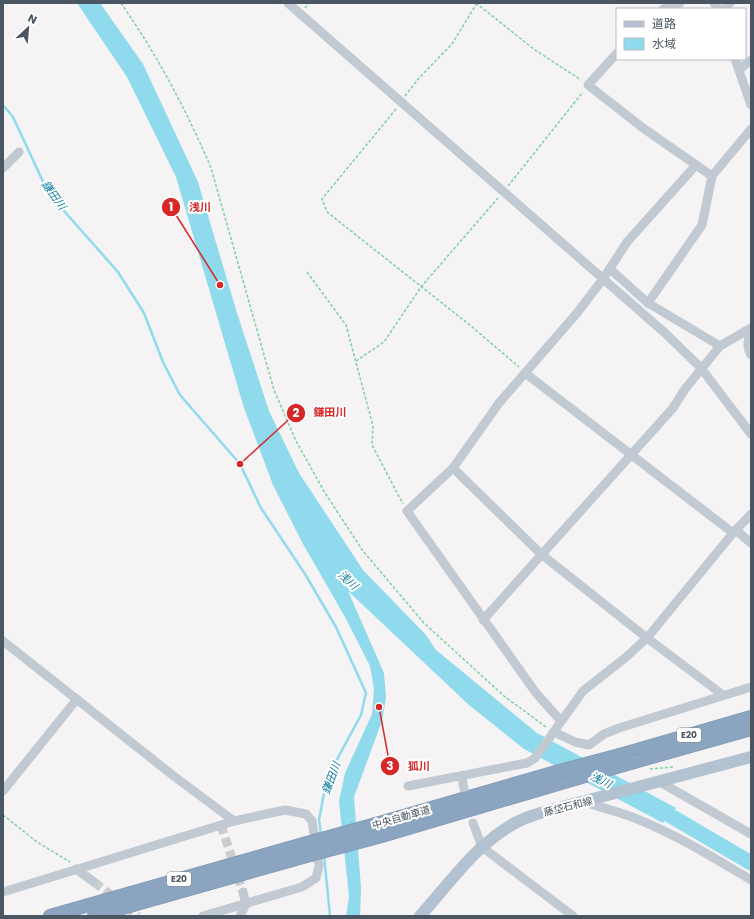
<svg xmlns="http://www.w3.org/2000/svg" width="754" height="919" viewBox="0 0 754 919" font-family="Poppins,'Noto Sans JP',sans-serif">
	<style>
		.water { fill: #90daee }
		.lines { fill: none; stroke-linecap: round; stroke-linejoin: round }
		.stream { stroke: #90daee; stroke-width: 2.5 }
		.river { stroke: #90daee; stroke-width: 15 }
		.minor-tunnel { stroke: #caccce; stroke-width: 9; stroke-dasharray: 9 4.5; stroke-linecap: butt }
		.highway-casing { stroke: #7690ad; stroke-width: 14 }
		.path { stroke: #7ad0a6; stroke-width: 1.5; stroke-dasharray: 3 2; stroke-linecap: butt }
		.minor { stroke: #c1cad2; stroke-width: 9 }
		.major { stroke: #b3c2d1; stroke-width: 12 }
		.highway { stroke: #8ba5c1; stroke-width: 13 }
		.highway-bridge-casing { stroke: #7690ad; stroke-width: 14; stroke-linecap: butt }
		.highway-bridge { stroke: #8ba5c1; stroke-width: 13 }
		.labels { text-anchor: middle; stroke-width: 4; stroke-linejoin: round; paint-order: stroke }
		.shield { fill: #fff; stroke: #808990; stroke-width: 1 }
		.shield-label { font-size: 9px; font-weight: bold; fill: #4a5661 }
		.street-label { font-size: 10px; fill: #4a5661; stroke: #fff }
		.water-label { font-size: 11px; font-style: italic; fill: #0c7c9b; stroke: #fff }
		.leader { fill: none; stroke: #d62828; stroke-width: 1.5 }
		.callout-dot { fill: #d62828; stroke: #fff; stroke-width: 1.5 }
		.mark-label { font-size: 12px; text-anchor: middle; font-weight: bold; fill: #fff }
		.callout-label { font-size: 11px; text-anchor: middle; font-weight: bold; fill: #d62828; stroke: #fff; stroke-width: 4; stroke-linejoin: round; paint-order: stroke }
	</style>
	<rect width="100%" height="100%" fill="#f5f3f3"/>
	<path class="water" d="M77,3H100L143,64L198,182L237,313L269,411L299,473L363,570L426,635L436,650L537,733L676,808L663,823L524,749L469,705L348,591L384,673L386,698L382,721L354,797L361,888L360,916H346L349,897L339,801L345,773L372,714L374,689L370,666L345,617L303,544L273,485L244,408L176,177L127,77Z"/>
	<g class="lines">
		<g class="stream">
			<path d="M3,105L13,117L46,188L65,212L118,272L144,313L163,362L180,395L240,464L261,508L305,574L336,627L366,693L361,715L335,763L325,788L319,820L321,834"/>
			<path d="M324,855L330,916"/>
		</g>
		<path class="river" d="M652,805L751,863"/>
		<g class="minor-tunnel">
			<path d="M221,825L243,892"/>
			<path d="M94,882L138,916"/>
		</g>
		<defs>
			<g id="highway">
				<path d="M627,753L751,717"/>
				<path d="M641,760L751,729"/>
				<path d="M376,824L556,772"/>
				<path d="M378,837L571,780"/>
				<path d="M50,916L307,843"/>
				<path d="M94,916L310,855"/>
			</g>
		</defs>
		<use href="#highway" class="highway-casing"/>
		<g class="path">
			<path d="M121,3C157,55 186,109 211,168L274,390L296,441L325,493L363,551L424,623L504,696L546,727"/>
			<path d="M476,3L535,50L581,80"/>
			<path d="M305,8L309,3"/>
			<path d="M405,96L419,78L452,44L477,3"/>
			<path d="M396,109L322,199L327,212L471,326L519,367"/>
			<path d="M508,186L583,92"/>
			<path d="M307,272L346,325L373,426L372,445L403,504"/>
			<path d="M356,361L384,342L421,287L498,198"/>
			<path d="M650,769L673,767"/>
			<path d="M3,815L37,842L70,862"/>
		</g>
		<g class="minor">
			<path d="M288,3L665,333L701,368L751,434"/>
			<path d="M714,3L718,9"/>
			<path d="M663,9L680,3"/>
			<path d="M723,9L730,3"/>
			<path d="M617,53L588,85L643,128L712,176"/>
			<path d="M735,59L751,105"/>
			<path d="M739,70L751,60"/>
			<path d="M3,168L19,152"/>
			<path d="M610,269L648,303L720,346"/>
			<path d="M648,303L702,225L712,176L751,129"/>
			<path d="M751,330C748,339 746,346 751,355"/>
			<path d="M525,373L733,533"/>
			<path d="M453,468L541,554L647,638L723,695"/>
			<path d="M736,530L751,543"/>
			<path d="M483,620L673,408L685,389L720,346L751,328"/>
			<path d="M3,641L175,777L234,821"/>
			<path d="M561,721L536,693L407,511L453,468L499,403L577,313L603,279L627,242L696,165"/>
			<path d="M554,732L575,742L589,745L604,734L619,728L751,687"/>
			<path d="M462,777L464,789"/>
			<path d="M660,782L751,834"/>
			<path d="M408,786L527,763L535,758L583,691L625,658L647,638L733,533L751,514"/>
			<path d="M3,791L77,699"/>
			<path d="M585,802C602,808 621,812 637,819C677,835 714,858 751,880"/>
			<path d="M473,823L482,847L573,916"/>
			<path d="M76,869L94,882"/>
			<path d="M3,892L234,821L285,810L306,814L312,821L319,866L316,878L302,887L203,916"/>
			<path d="M240,916L246,904L243,892"/>
		</g>
		<path class="major" d="M420,916C450,883 478,841 519,821C529,816 540,813 551,810L751,757"/>
		<use href="#highway" class="highway"/>
		<defs>
			<g id="highway-bridge">
				<path d="M556,772L627,753"/>
				<path d="M571,780L641,760"/>
				<path d="M307,843L376,824"/>
				<path d="M310,855L378,837"/>
			</g>
		</defs>
		<use href="#highway-bridge" class="highway-bridge-casing"/>
		<use href="#highway-bridge" class="highway-bridge"/>
	</g>
	<g class="labels">
		<g class="shield">
			<rect x="677" y="728" width="24" height="14" rx="3"/>
			<rect x="167" y="872" width="24" height="14" rx="3"/>
		</g>
		<g class="shield-label">
			<text x="689" y="738">E20</text>
			<text x="179" y="882">E20</text>
		</g>
		<g class="street-label">
			<text transform="translate(568 806) rotate(-14)" y="4">藤垈石和線</text>
			<text transform="translate(401 817) rotate(-16)" y="4">中央自動車道</text>
		</g>
		<g class="water-label">
			<text transform="translate(54 195) rotate(54)" y="4">鎌田川</text>
			<text transform="translate(348 580) rotate(42)" y="4">浅川</text>
			<text transform="translate(331 778) rotate(-70)" y="4">鎌田川</text>
			<text transform="translate(601 780) rotate(26)" y="4">浅川</text>
		</g>
	</g>
	<path class="leader" d="M220 285L171 207M240 464L296 413M379 707L390 766"/>
	<g class="callout-dot">
		<circle cx="220" cy="285" r="4"/>
		<circle cx="240" cy="464" r="4"/>
		<circle cx="379" cy="707" r="4"/>
		<circle cx="171" cy="207" r="10"/>
		<circle cx="296" cy="413" r="10"/>
		<circle cx="390" cy="766" r="10"/>
	</g>
	<g class="mark-label">
		<text x="171" y="211">1</text>
		<text x="296" y="417">2</text>
		<text x="390" y="770">3</text>
	</g>
	<g class="callout-label">
		<text x="200" y="211">浅川</text>
		<text x="330" y="416">鎌田川</text>
		<text x="419" y="770">狐川</text>
	</g>
	<rect width="754" height="919" fill="none" stroke="#4a5661" stroke-width="8"/>
	<rect x="616" y="8" width="130" height="52" fill="#ffffff" stroke="#b7bbc0"/>
	<rect x="624" y="21" width="20" height="6" fill="#b3c2d1" stroke="#b7bbc0"/>
	<text x="652" y="28" font-size="12" fill="#4a5661">道路</text>
	<rect x="624" y="38" width="20" height="12" fill="#90daee" stroke="#b7bbc0"/>
	<text x="652" y="48" font-size="12" fill="#4a5661">水域</text>
	<g transform="translate(28 28) rotate(26)" stroke="#ffffff" stroke-width="3" paint-order="stroke">
	<path d="M0-3L7 15L0 10L-7 15Z" fill="#4a5661"/>
	<text y="-6" font-size="11" font-weight="bold" text-anchor="middle" fill="#4a5661">N</text>
	</g>
</svg>
